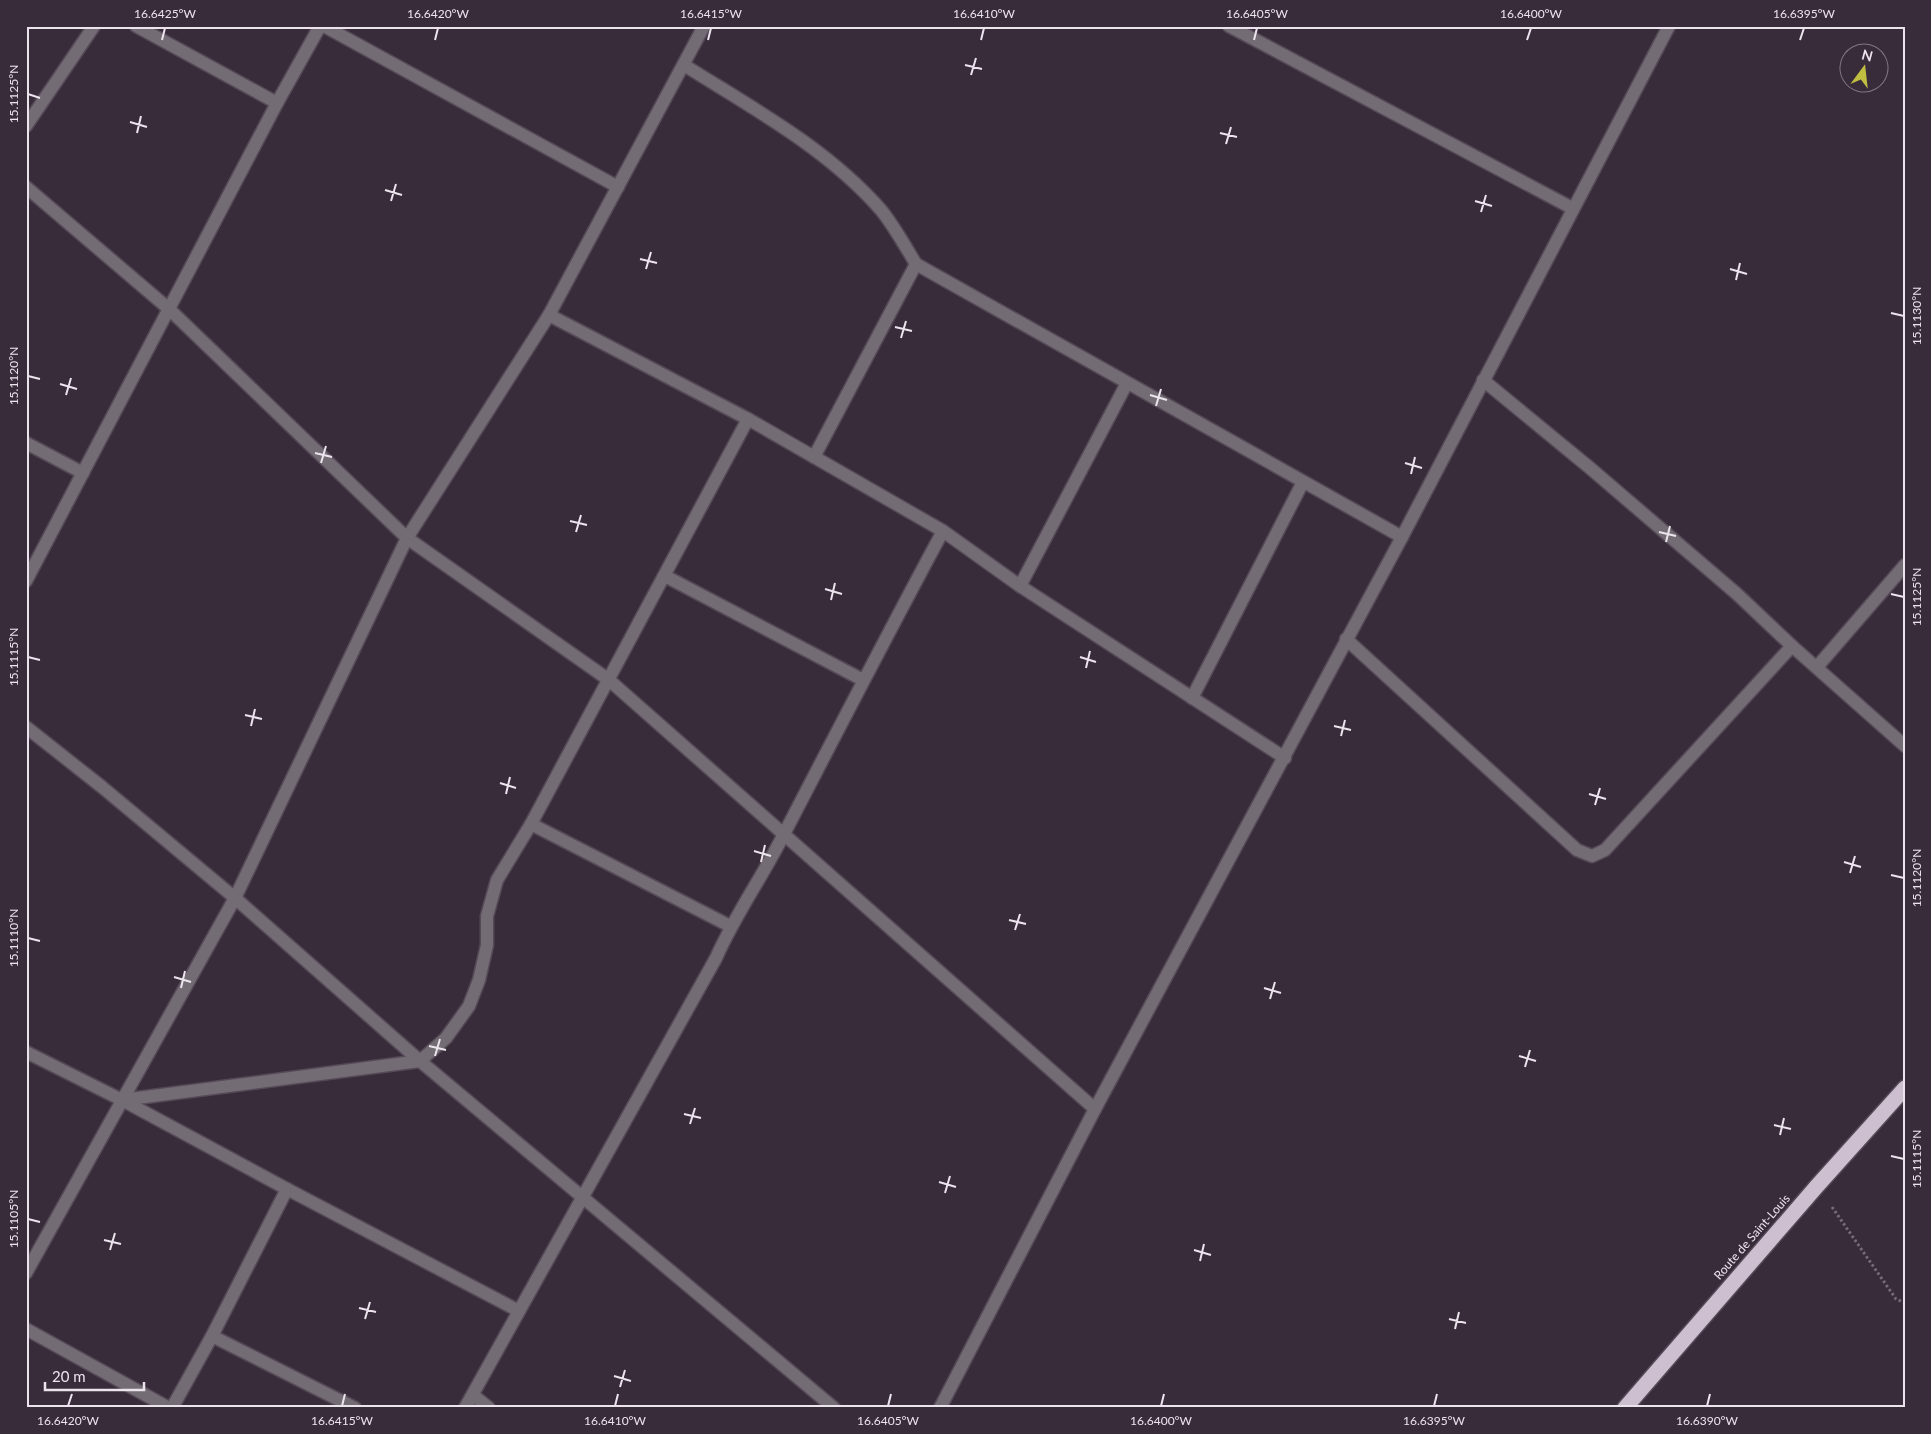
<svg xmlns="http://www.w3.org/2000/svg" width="1931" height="1434" viewBox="0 0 1931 1434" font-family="Lato,sans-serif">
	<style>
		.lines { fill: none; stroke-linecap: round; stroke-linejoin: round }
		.minor-casing { stroke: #554957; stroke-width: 15 }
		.highway-casing { stroke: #554957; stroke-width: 18 }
		.path { stroke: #756a77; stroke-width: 3; stroke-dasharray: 2.5 2.5; stroke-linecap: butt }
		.minor { stroke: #736c74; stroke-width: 12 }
		.highway { stroke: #cdbed0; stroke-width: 15 }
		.ticks { fill: none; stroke: #ece4ed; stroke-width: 2 }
		.labels { text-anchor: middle; stroke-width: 4; stroke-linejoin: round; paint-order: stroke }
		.street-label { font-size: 12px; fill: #ece4ed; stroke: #382c3b }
		.neatline { fill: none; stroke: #ece4ed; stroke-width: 2 }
		.ticks-label { font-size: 12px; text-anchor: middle; fill: #ece4ed }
	</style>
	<rect width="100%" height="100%" fill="#382c3b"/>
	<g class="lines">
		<defs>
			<g id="minor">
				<path d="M136,26L277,103"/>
				<path d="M324,26L618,187"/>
				<path d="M1229,26L1572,208"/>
				<path d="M684,65C752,108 827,148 881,210C894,226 905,246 916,264L1402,537"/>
				<path d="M26,126L94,26"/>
				<path d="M26,187L169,309L407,538L609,680L1095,1109"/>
				<path d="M549,315L748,419L943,531L1020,586L1285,758"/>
				<path d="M1483,380L1590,468L1737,594L1792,646L1905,746"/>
				<path d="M26,443L83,473"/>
				<path d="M814,457L916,264"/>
				<path d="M665,576L863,680"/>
				<path d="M26,581L277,103L320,26"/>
				<path d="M1020,586L1127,383"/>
				<path d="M1346,639L1577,850L1592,856L1605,850L1792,646"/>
				<path d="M1817,667L1905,565"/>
				<path d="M1192,698L1303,482"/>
				<path d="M26,727L102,787L235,898L420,1061L834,1408"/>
				<path d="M531,824L730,926"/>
				<path d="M26,1052L122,1100L420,1061L446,1038L469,1006L479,980L487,945V916L497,880L531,824L748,419"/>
				<path d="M122,1100L287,1189L519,1311"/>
				<path d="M26,1273L235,898L407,538L549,315L704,26"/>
				<path d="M26,1329L169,1408"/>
				<path d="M212,1336L355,1408"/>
				<path d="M473,1395L489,1408"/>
				<path d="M172,1408L212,1336L287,1189"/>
				<path d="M465,1408L716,958C736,913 763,876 785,832C837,732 889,631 943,531"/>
				<path d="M940,1408L1095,1109L1402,537L1669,26"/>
			</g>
			<path id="highway" d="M1625,1408L1817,1186L1905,1088"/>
		</defs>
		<use href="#minor" class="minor-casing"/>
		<use href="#highway" class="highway-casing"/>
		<path class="path" d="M1832,1207L1896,1299L1905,1303"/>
		<use href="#minor" class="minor"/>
		<use href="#highway" class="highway"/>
	</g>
	<path class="ticks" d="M162,40L165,28M435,40L438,28M708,40L711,28M981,40L984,28M1254,40L1257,28M1527,40L1531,28M1800,40L1804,28M965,65L982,69M971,75L976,58M28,94L40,98M130,122L147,127M137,133L141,116M1220,133L1237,137M1226,144L1231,127M385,190L402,195M391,201L396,184M1475,201L1492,206M1481,212L1486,195M640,259L657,263M646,269L651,252M1730,269L1747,274M1736,280L1740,263M1891,313L1904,316M895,327L912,331M901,338L906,321M28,376L40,379M60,384L77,389M66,395L71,378M1150,395L1167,400M1156,406L1161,389M315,453L332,457M321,463L326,446M1405,463L1422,468M1411,474L1415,457M570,521L587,525M576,532L581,515M1659,532L1676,536M1666,542L1670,526M825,589L842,594M1891,594L1904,597M831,600L835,583M28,657L40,660M1080,657L1096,662M1086,668L1090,651M245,715L262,719M251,726L255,709M1334,726L1351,730M1341,736L1345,720M500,783L516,788M506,794L510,777M1589,794L1606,799M1595,805L1600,788M754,851L771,856M761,862L765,845M1844,862L1861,867M1850,873L1855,856M1891,875L1904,878M1009,920L1026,924M1015,930L1020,914M28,938L40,941M174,977L191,982M181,988L185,971M1264,988L1281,993M1270,999L1275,982M429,1046L446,1050M435,1056L440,1039M1519,1056L1536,1061M1525,1067L1530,1050M684,1114L701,1118M690,1124L695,1108M1774,1125L1791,1129M1780,1135L1784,1118M1891,1156L1904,1159M939,1182L956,1187M945,1193L950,1176M28,1219L40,1222M104,1240L121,1244M110,1250L115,1233M1194,1250L1211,1255M1200,1261L1204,1244M359,1308L376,1312M365,1319L370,1302M1449,1319L1466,1323M1455,1329L1459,1312M614,1376L631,1381M620,1387L625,1370M68,1406L72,1394M342,1406L345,1394M615,1406L618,1394M888,1406L891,1394M1161,1406L1164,1394M1434,1406L1437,1394M1707,1406L1710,1394"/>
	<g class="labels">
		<g class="street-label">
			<text transform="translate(1752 1237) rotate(-49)" y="4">Route de Saint-Louis</text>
		</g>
	</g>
	<rect width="1931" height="1434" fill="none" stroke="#382c3b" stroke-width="55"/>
	<g transform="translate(1864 68) rotate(15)"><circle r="24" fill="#382c3b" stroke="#807682"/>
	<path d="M0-4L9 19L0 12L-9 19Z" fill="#bfbe41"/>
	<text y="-8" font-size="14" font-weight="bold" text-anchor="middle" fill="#ece4ed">N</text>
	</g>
	<path d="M45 1382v8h99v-8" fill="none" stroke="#ece4ed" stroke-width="2.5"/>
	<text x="52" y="1382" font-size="15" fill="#ece4ed" stroke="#382c3b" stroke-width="4" paint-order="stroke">20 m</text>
	<rect x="28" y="28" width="1876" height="1378" class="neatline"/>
	<g class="ticks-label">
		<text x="165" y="18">16.6425°W</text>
		<text x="438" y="18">16.6420°W</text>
		<text x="711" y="18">16.6415°W</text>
		<text x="984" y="18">16.6410°W</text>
		<text x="1257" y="18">16.6405°W</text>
		<text x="1531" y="18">16.6400°W</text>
		<text x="1804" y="18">16.6395°W</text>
		<text transform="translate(14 94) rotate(-90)" y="4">15.1125°N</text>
		<text transform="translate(1917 316) rotate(-90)" y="4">15.1130°N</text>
		<text transform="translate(14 376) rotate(-90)" y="4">15.1120°N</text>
		<text transform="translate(1917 597) rotate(-90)" y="4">15.1125°N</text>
		<text transform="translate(14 657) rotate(-90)" y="4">15.1115°N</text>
		<text transform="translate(1917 878) rotate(-90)" y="4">15.1120°N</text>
		<text transform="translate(14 938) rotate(-90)" y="4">15.1110°N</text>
		<text transform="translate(1917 1159) rotate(-90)" y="4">15.1115°N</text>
		<text transform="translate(14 1219) rotate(-90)" y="4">15.1105°N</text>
		<text x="68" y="1425">16.6420°W</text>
		<text x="342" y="1425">16.6415°W</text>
		<text x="615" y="1425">16.6410°W</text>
		<text x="888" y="1425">16.6405°W</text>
		<text x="1161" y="1425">16.6400°W</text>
		<text x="1434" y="1425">16.6395°W</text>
		<text x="1707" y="1425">16.6390°W</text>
	</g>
</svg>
